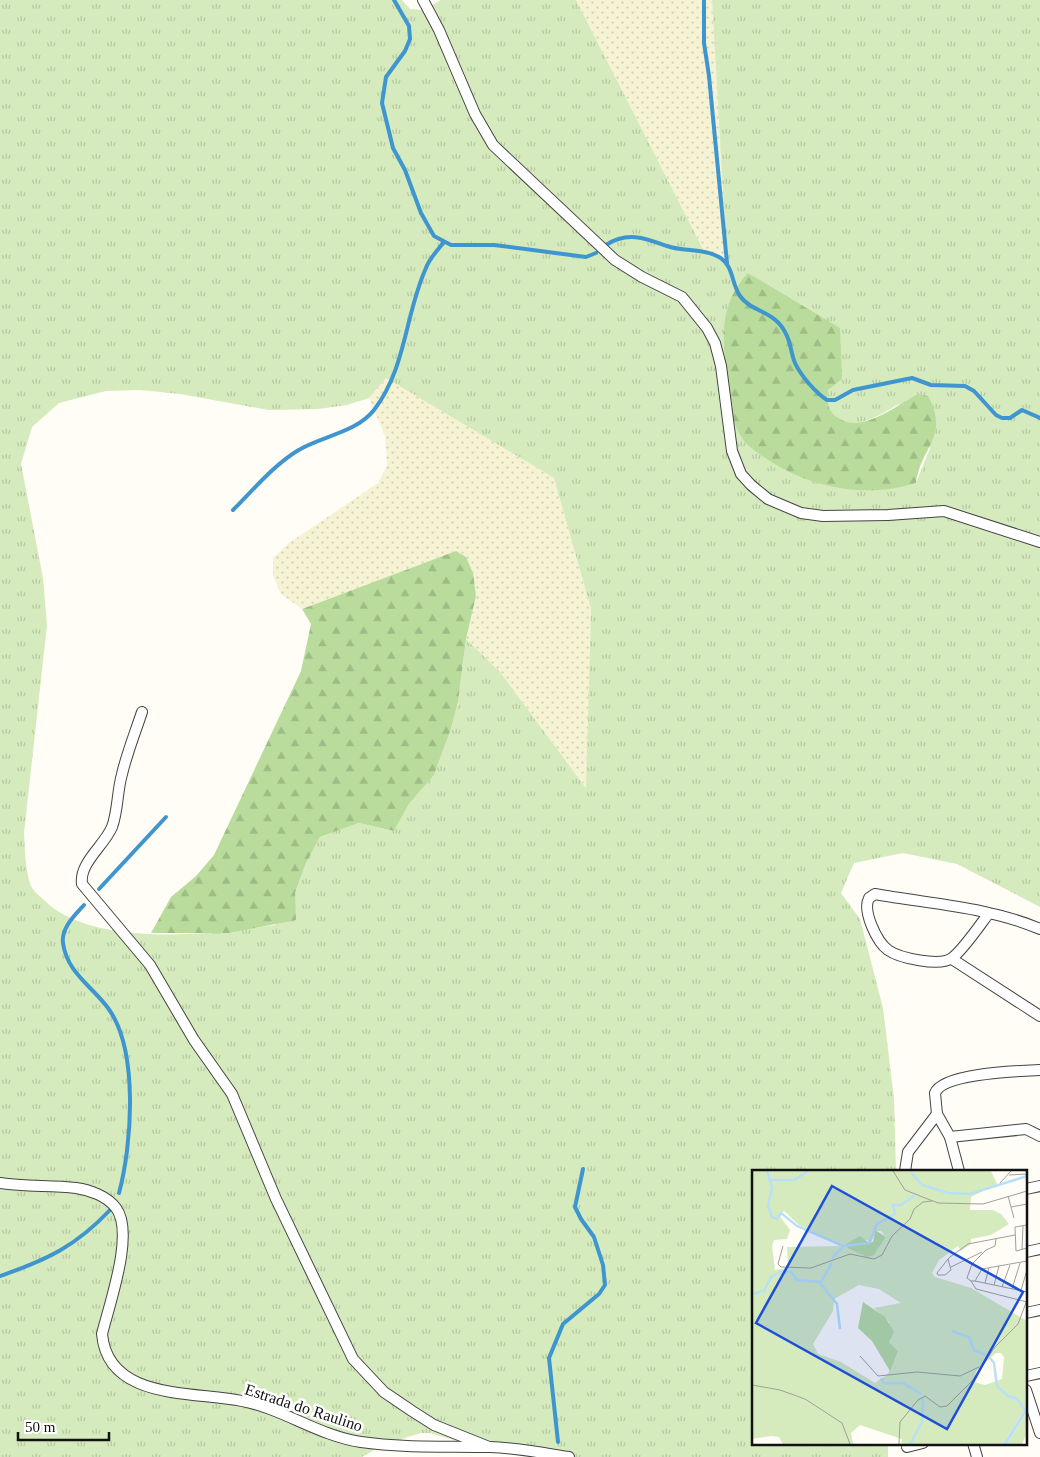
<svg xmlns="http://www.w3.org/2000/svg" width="1040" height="1457" viewBox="0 0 1040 1457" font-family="'Times New Roman',serif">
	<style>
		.farmland { fill: url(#farmland-dots) }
		.grass { fill: url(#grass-tufts); fill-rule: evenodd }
		.forest { fill: url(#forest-firs) }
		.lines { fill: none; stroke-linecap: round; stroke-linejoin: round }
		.stream { stroke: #3f96cf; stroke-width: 4 }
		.minor-casing { stroke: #444; stroke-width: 12 }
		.minor { stroke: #fff; stroke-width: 10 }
		.labels { text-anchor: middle; stroke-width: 5; stroke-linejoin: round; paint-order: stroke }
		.street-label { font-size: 16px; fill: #111; stroke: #fff }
		.inset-river { fill: none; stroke: #b9e0f7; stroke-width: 2.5 }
		.inset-road { fill: none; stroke: #a09f9a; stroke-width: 1 }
		.view { fill: #1d4ed8; fill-opacity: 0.15; stroke: #1d4ed8; stroke-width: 2.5 }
		.inset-edge { fill: none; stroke: #111; stroke-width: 2.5 }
	</style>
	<defs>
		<pattern id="farmland-dots" width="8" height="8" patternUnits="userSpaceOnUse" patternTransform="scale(1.25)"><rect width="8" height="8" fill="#f6f3d4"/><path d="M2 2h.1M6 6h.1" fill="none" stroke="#d2cfb5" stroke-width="1.8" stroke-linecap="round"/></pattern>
		<pattern id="grass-tufts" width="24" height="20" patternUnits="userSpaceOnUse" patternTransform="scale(1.25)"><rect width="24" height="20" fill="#d5ebbd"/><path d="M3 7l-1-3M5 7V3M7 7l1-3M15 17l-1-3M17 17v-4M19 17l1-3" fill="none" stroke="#b6c8a1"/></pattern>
		<pattern id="forest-firs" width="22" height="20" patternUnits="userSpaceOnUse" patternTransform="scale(1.25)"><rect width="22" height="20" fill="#b9dc9c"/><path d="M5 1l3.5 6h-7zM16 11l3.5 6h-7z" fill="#9ebc85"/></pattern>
	</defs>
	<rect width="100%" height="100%" fill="#fffdf5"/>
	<g class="farmland">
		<path d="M576,0H712L728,259L706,255Z"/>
		<path d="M386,378L554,478L591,609L587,789L500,672L466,639L476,596L456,551L302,609L281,594L273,576V558L289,543L378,483L387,466L385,436L369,398Z"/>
	</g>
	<path class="grass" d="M0,0H402L410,9L423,10L441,0H576L706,255L727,259L712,0H1040V907L957,864L903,853L854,863L841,893L860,919L883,1008L894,1099L896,1171H754V1443H888V1457H547L474,1446L430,1433H421L385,1444L362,1457H0ZM748,273L790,300L828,390C827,401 826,411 837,418C858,431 879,415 899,404L930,448L916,483C879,495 842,489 806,479ZM386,378L554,478L591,609L586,788L500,672L466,639L458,702L451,729L434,775L409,804L394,831L359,823L320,837L306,863L295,893L275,925C213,935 91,948 44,900C40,896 33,891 31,886C25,870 25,849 24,833L47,625L43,578L21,464L32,427L59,403L106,391L140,390L180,394L269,410L318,409L347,405L369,398Z"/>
	<g class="forest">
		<path d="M748,273L840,328L842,379L828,390C827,403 827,412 840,419C863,433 897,405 918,394L928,396C950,437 921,446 916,483C868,499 809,488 767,459C758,453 746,446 741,436C728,416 728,385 725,362C722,327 723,300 748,273Z"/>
		<path d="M456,551L466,557L473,573L476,596L466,639L458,702L451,729L434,775L409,804L394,831L359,823L320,837L306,863L295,893L296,920L229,933H151L171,897L196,876L214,855L301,671L311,624L302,609Z"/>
	</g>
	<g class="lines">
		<g class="stream">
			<path d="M394,0L409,26L410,39L405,51L386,77L382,103L393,148L405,170L421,213L434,236L451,245H494L586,257L596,253"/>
			<path d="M704,0V43L709,76L727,263"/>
			<path d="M606,245C627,231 645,238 667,246C684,252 703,248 719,257C734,266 731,283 740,296C752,313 775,310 786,334C791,343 791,354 795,363C801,376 816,393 827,400H835L853,390L912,378L931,385L965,386L974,391L996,415L1002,418H1010L1022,410L1040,418"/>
			<path d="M233,510C253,490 273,466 297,451C321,436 356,433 374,410C406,369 405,314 426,268C429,259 437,251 443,243"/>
			<path d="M99,889L166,817"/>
			<path d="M84,905C75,915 61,928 63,943C67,973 92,986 108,1008C139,1050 132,1145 119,1193"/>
			<path d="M0,1276C47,1260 76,1246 110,1210"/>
			<path d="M558,1442L549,1358L563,1324L599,1294L605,1285L603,1265L594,1237L581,1219L575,1207L583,1169"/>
		</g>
		<defs>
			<g id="minor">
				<path d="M423,0L439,30L475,114L493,145L615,260L642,277L682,297L707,328L715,343L721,366L732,451L741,474L751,485L768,499L801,513L823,516L888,515L944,511L1040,542"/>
				<path d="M142,712C135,733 127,753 122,774C117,792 118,811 112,827C104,846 79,863 82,884L150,965L194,1040L232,1094L276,1199L353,1359L384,1392L412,1411L434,1425L489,1447"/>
				<path d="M989,913C980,925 963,950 952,958C940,967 899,958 888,950C877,942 862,911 869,898L875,894C930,904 989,907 1040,929"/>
				<path d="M952,959L1040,1016"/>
				<path d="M937,1114L935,1093C943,1073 1019,1071 1040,1070"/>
				<path d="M950,1137L1026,1129L1040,1136"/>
				<path d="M905,1171L908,1152L937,1114L950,1137L959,1171"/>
				<path d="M0,1183C25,1187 51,1185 76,1188C90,1190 107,1196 116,1208C135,1233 109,1305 102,1334C108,1401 194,1391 242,1401C284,1409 319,1436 361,1442C403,1448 447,1446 490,1447C517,1448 543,1453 569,1457"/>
				<path d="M1026,1189L1040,1186"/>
				<path d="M1026,1252L1040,1249"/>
				<path d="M1026,1313L1040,1310"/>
				<path d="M1026,1376L1040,1373"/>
				<path d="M1026,1390L1040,1433"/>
				<path d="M973,1443L977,1457"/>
				<path d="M907,1447L923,1443"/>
			</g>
		</defs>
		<use href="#minor" class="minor-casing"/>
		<use href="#minor" class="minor"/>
	</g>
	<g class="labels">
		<g class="street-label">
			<text transform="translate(304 1407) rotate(18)" y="6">Estrada do Raulino</text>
		</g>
	</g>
	<g transform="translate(752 1170)">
		<rect width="275" height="275" fill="#fffdf5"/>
		<path d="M0,1H239L245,14L219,27L218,40H241L249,44L257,54L239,65L219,69V74L209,81L206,76L187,90L180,103L183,107L219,118L275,151V236L251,274H149L150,269L108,255L99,263L101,274H31L27,267L19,266L0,269ZM32,41L47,55L91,76L35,77L36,98L23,100L20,76L22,70L35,69L38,60L27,45ZM123,61H129L134,67L122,85L96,73L115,70L119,73ZM107,115L127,119L149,133L122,138L137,152V172L146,181L136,204L123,213L89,192L66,184L61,174L81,141L82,129ZM244,183H249L252,187L250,209L233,215L222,212L224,201ZM275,241V263L270,274H255Z" fill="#d5ebbd" fill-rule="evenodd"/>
		<path d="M123,60L134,67L122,85L115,87L96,78L94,74L108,66L117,73L121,72ZM111,132L133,147L142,162L137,172L146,181L138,201L120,171L106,158Z" fill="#b9dc9c"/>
		<path d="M275,236V241L255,274H251Z" fill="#b9e0f7"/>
		<path class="inset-river" d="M15,1L20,18L16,36L20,47L25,49L29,43L45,56L91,76L117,73L125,54L143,44L141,35H149L163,25M158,1L170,15M19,10H42L56,1M170,15L196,23L218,24L275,6M80,88L91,77M69,112L80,93M68,113L85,134L88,159M0,124L12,121L19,107L31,101L39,102L45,110L68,112M200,161L217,167L222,180L234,185M238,188L242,193L245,216L256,226L264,228L273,240M129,208L132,213H151L169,224M158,274L170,252L171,227"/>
		<path class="inset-road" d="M141,1L153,20L186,33L231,34L275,21M257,5L275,4M248,13L259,1M256,26L262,48M259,37L275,34M275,55L263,57L264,81L275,78M31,76L26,94L29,97L59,98L98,84L122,89L130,85L140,66L158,49L162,39L171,32L180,31M270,80L271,55M196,89L199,100L193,105H186L185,103L196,89L198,87L216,74L263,65M199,97L230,82M219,111L215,108L220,94L234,80L243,76L244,69M223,111L275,122M233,113L237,98M242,115L247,96M250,117L258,95M260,119L268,93M269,120L275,100M275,132L224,119L219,111H223L230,99L275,91M108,186L126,206L165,202L208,206L227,197M0,215L28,220L53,229L90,253L98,274M147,274L148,252L166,230L173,226L188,237L195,236L220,211L243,177L266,154L275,130"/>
		<path class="view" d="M80,16L271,122L195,259L4,153Z"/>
		<rect width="275" height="275" class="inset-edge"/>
	</g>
	<path d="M18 1432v8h91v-8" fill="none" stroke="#111111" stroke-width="2.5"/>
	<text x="25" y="1432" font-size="15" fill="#111111" stroke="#ffffff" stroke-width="4" paint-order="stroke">50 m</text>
</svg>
